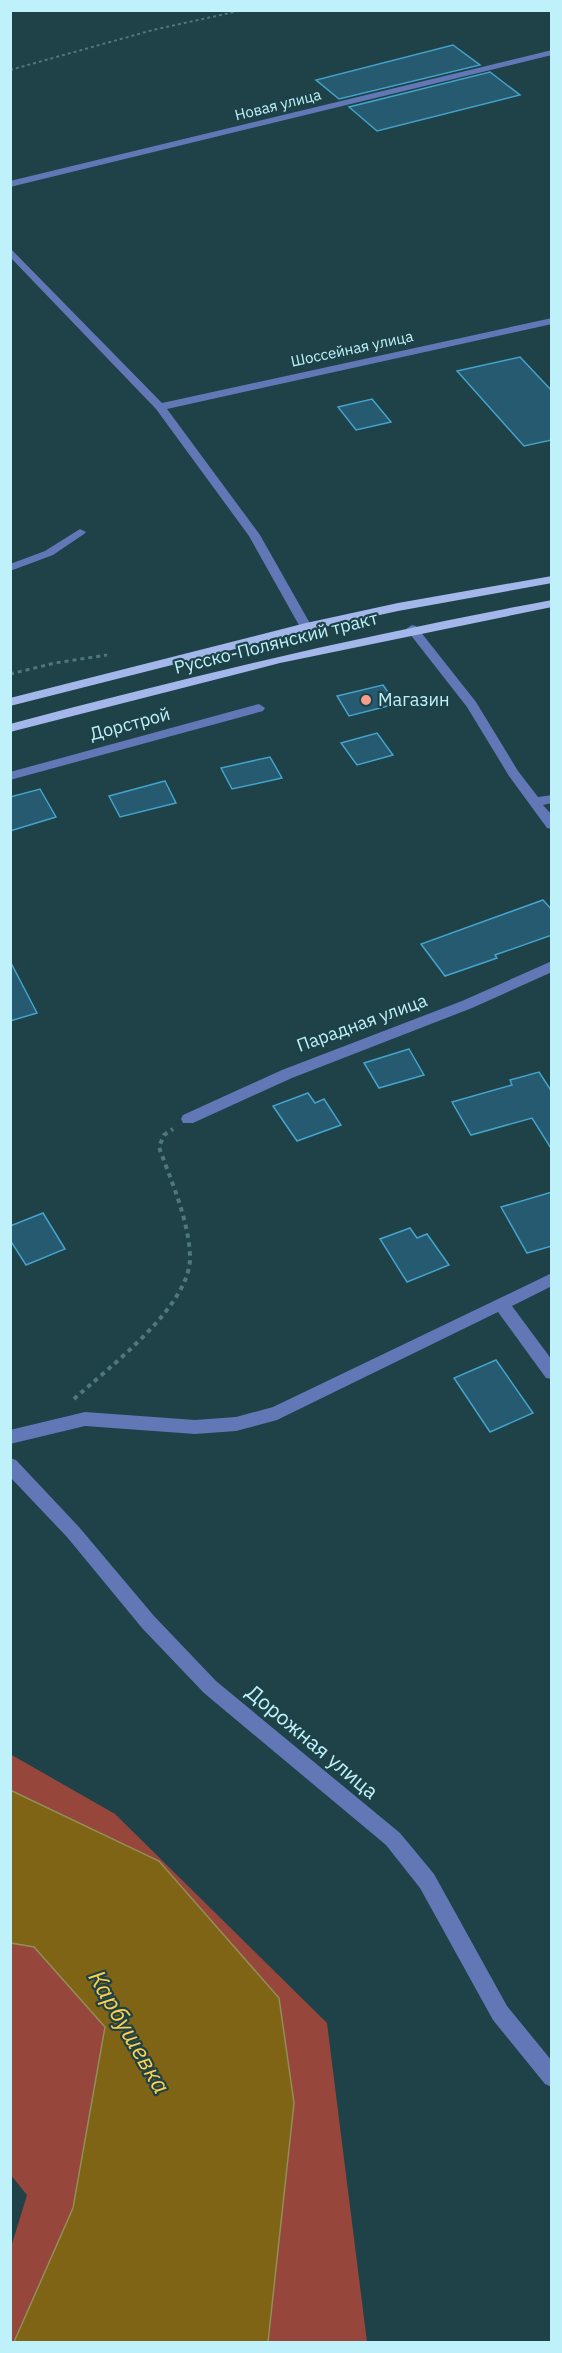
<svg xmlns="http://www.w3.org/2000/svg" width="562" height="2353" viewBox="0 0 562 2353" font-family="'IBM Plex Sans',sans-serif">
	<style>
		.green { fill: #97463c }
		.water { fill: #7e6414; stroke: #918e59; stroke-width: 1.5 }
		.building { fill: #265a70; stroke: #44a3cb; stroke-width: 1.5 }
		.lines { fill: none; stroke-linecap: round; stroke-linejoin: round }
		.path-far2 { stroke: #4e777e; stroke-width: 2; stroke-dasharray: 3 3; stroke-linecap: butt }
		.path-far1 { stroke: #4e777e; stroke-width: 3; stroke-dasharray: 4 4; stroke-linecap: butt }
		.path { stroke: #4e777e; stroke-width: 4; stroke-dasharray: 4.5 4.5; stroke-linecap: butt }
		.minor { fill: #6277b6; fill-rule: evenodd }
		.major { fill: #a4b7ea; fill-rule: evenodd }
		.poi-dot { fill: #f59d8f; stroke: #1e4248; stroke-width: 2 }
		.labels { text-anchor: middle; stroke-width: 4.5; stroke-linejoin: round; paint-order: stroke }
		.far-street-label { font-size: 15px; fill: #bef1fa; stroke: #1e4248 }
		.street-label { font-size: 18px; fill: #bef1fa; stroke: #1e4248 }
		.poi-label { font-size: 18px; fill: #bef1fa; stroke: #1e4248; text-anchor: start }
		.near-street-label { font-size: 21px; fill: #bef1fa; stroke: #1e4248 }
		.near-water-label { font-size: 24px; font-style: italic; fill: #ffd049; stroke: #1e4248 }
	</style>
	<rect width="100%" height="100%" fill="#1e4248"/>
	<path class="green" d="M10,1754L115,1814L327,2023L367,2342H11V2247L27,2195L10,2174Z"/>
	<path class="water" d="M10,1790L159,1861L279,1998L294,2103L268,2342H14L73,2208L105,2027L34,1947L11,1943Z"/>
	<g class="building">
		<path d="M453,45L480,65L339,99L316,80Z"/>
		<path d="M490,72L520,95L377,131L349,107Z"/>
		<path d="M520,357L552,391V440L524,446L457,371Z"/>
		<path d="M372,399L391,422L356,430L338,407Z"/>
		<path d="M383,685L396,704L349,716L337,696Z"/>
		<path d="M377,733L393,755L357,765L341,743Z"/>
		<path d="M270,757L282,778L232,789L221,768Z"/>
		<path d="M165,781L176,803L120,817L109,796Z"/>
		<path d="M40,789L56,817L10,831V797Z"/>
		<path d="M543,900L552,910V935L495,955L497,958L445,976L421,944Z"/>
		<path d="M10,961L37,1013L10,1021Z"/>
		<path d="M409,1049L424,1075L379,1088L364,1063Z"/>
		<path d="M539,1072L552,1092V1150L532,1118L471,1135L452,1102L512,1085L510,1080Z"/>
		<path d="M308,1093L315,1103L324,1099L341,1125L297,1141L273,1106Z"/>
		<path d="M552,1192V1246L527,1253L501,1207Z"/>
		<path d="M43,1213L65,1249L26,1265L10,1240V1226Z"/>
		<path d="M410,1228L417,1238L427,1234L449,1265L407,1282L380,1239Z"/>
		<path d="M496,1360L533,1413L490,1432L454,1378Z"/>
	</g>
	<g class="lines">
		<path class="path-far2" d="M10,70L153,30L243,10"/>
		<path class="path-far1" d="M10,674L55,663L107,655"/>
		<path class="path" d="M74,1399C108,1368 191,1306 190,1257C189,1220 171,1181 159,1147L164,1135L173,1129"/>
		<g class="minor">
			<path d="M552,50V55L10,187V181Z"/>
			<path d="M10,248L162,403L552,318V324L167,409L260,535L312,627L306,631L300,627L249,536L156,409L10,257Z"/>
			<path d="M80,529L86,532L84,534L53,555L10,571V564L45,551Z"/>
			<path d="M412,625L416,626L476,702L518,771L538,797L552,795V803L543,805L552,815V829L547,828L509,776L467,707L406,629Z"/>
			<path d="M259,704L265,708L263,711L10,780V772Z"/>
			<path d="M552,961V972L472,1008L292,1078L193,1123H183L181,1119L183,1115L282,1070L462,1001Z"/>
			<path d="M552,1273V1286L512,1306L552,1360V1379L546,1378L498,1312L277,1420L236,1431L195,1434L85,1426L10,1444V1430L85,1412L195,1420L236,1417L273,1407Z"/>
			<path d="M10,1458L16,1460L79,1527L154,1616L216,1681L400,1833L434,1874L507,2006L552,2061V2087L545,2084L493,2020L420,1888L386,1845L204,1693L142,1628L67,1537L10,1477Z"/>
		</g>
		<g class="major">
			<path d="M552,576V583L398,611L306,631L10,706V698L306,623L398,603Z"/>
			<path d="M552,600V607L280,663L10,732V724C189,676 369,634 552,600Z"/>
		</g>
	</g>
	<circle class="poi-dot" cx="366" cy="700" r="6"/>
	<g class="labels">
		<g class="far-street-label">
			<text transform="translate(278 105) rotate(-14)" y="5">Новая улица</text>
			<text transform="translate(352 349) rotate(-12)" y="5">Шоссейная улица</text>
		</g>
		<g class="street-label">
			<text transform="translate(276 643) rotate(-14)" y="6">Русско-Полянский тракт</text>
			<text transform="translate(130 724) rotate(-15)" y="6">Дорстрой</text>
			<text transform="translate(362 1023) rotate(-20)" y="6">Парадная улица</text>
		</g>
		<g class="poi-label">
			<text x="378" y="706">Магазин</text>
		</g>
		<g class="near-street-label">
			<text transform="translate(312 1742) rotate(40)" y="7">Дорожная улица</text>
		</g>
		<g class="near-water-label">
			<text transform="translate(129 2032) rotate(60)" y="8">Карбушевка</text>
		</g>
	</g>
	<rect width="562" height="2353" fill="none" stroke="#bef1fa" stroke-width="24"/>
</svg>
